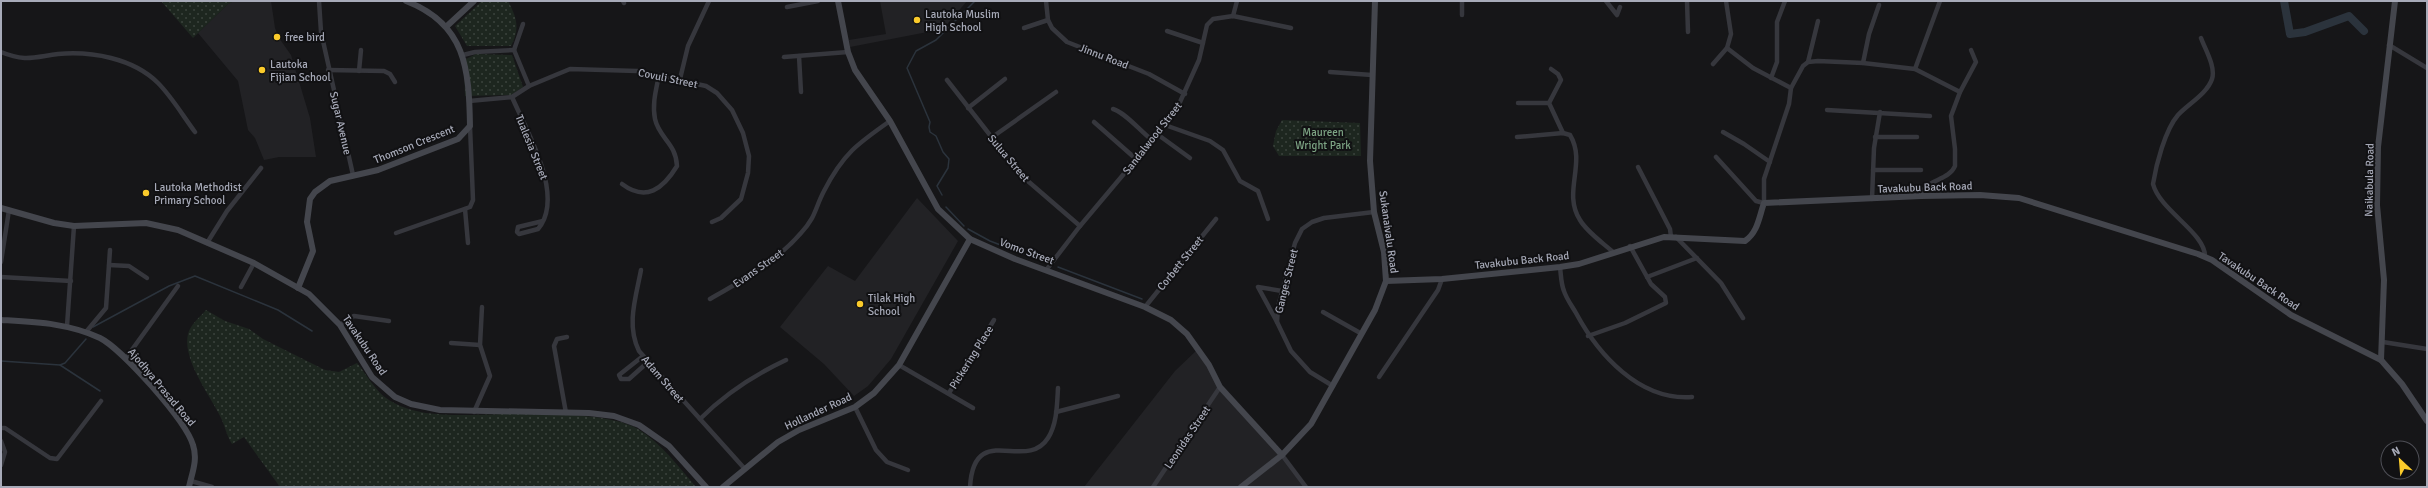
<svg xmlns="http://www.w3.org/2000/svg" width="2428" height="488" viewBox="0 0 2428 488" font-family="Signika,sans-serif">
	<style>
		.built { fill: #222225 }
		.grass { fill: url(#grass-dots) }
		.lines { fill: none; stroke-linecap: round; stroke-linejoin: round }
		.stream { stroke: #2b333c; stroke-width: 1.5 }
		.river { stroke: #2b333c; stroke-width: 8 }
		.street { stroke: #36373d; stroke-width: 4.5 }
		.secondary { stroke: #44464d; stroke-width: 6 }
		.poi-dot { fill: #fbcb2b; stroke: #111113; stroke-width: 1.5 }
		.labels { text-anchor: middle; stroke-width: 4; stroke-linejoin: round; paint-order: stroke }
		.poi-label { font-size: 11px; fill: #a7aab8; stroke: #111113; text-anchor: start }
		.street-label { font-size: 11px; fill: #a7aab8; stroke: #111113 }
		.park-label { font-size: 11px; fill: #7da484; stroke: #111113 }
	</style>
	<defs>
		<pattern id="grass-dots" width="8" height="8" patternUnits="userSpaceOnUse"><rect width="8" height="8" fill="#1d261f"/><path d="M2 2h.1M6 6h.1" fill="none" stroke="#3b433d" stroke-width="1.8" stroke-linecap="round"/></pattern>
	</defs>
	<rect width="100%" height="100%" fill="#161618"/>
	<g class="built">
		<path d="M234,1H271L275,28L279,38L291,55L310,118L316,157H279L264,160L255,138L248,130L238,81L198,33L228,4Z"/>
		<path d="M880,1H967L943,29L850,47L849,40L886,34Z"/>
		<path d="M917,198L958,241L891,359L868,386L854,396L824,364L780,327L828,266L855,281Z"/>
		<path d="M1198,349L1220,387L1282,455L1306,487H1084L1175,371Z"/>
	</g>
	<g class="grass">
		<path d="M161,1H234L228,4L193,38Z"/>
		<path d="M482,1H508C517,18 520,29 511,46H467L455,26Z"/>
		<path d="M476,54L512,55L523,87L511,95L465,96L464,60Z"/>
		<path d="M1282,120L1360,123L1361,156H1279L1273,146L1276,131Z"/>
		<path d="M206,310L225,321L249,329L263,339L325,370L339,372L357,363C366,374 375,390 386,398C410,415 441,415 468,415C510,414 604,409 638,429C662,444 678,466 696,487H280L244,437L232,444C226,435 225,425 220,416C209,394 182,359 188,334C190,325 200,317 206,310Z"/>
	</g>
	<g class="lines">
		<g class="stream">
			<path d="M942,195L937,186L948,168L949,159L943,152L936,136L930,132L929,127L930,122L907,68L916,51L936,40L975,1"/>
			<path d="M946,207L964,226"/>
			<path d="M968,229L990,241L1040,260"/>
			<path d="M1058,267L1142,299"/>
			<path d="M93,327L169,286L195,276L278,310L312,331"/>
			<path d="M1,361L60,365L65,363L86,339"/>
			<path d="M60,365L100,391"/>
		</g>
		<path class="river" d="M2284,1L2290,34L2305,32L2349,16L2364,31"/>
		<g class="street">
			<path d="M319,1L321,32L353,175"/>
			<path d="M623,1L624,3"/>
			<path d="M1046,1L1048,20L1052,28L1067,42L1149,74L1185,94"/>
			<path d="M1462,1V15"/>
			<path d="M1606,1L1617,15L1620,7"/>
			<path d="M1687,1L1688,32"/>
			<path d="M1726,1L1731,34L1727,48"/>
			<path d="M787,7L818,1"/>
			<path d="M1233,16L1237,1"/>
			<path d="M1024,28L1048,20"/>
			<path d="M1167,31L1203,43"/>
			<path d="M2201,38C2205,49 2216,67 2212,79C2207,94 2188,104 2178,115C2165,130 2156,165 2153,184C2160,211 2206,233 2205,257"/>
			<path d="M2389,45L2427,68"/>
			<path d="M514,50L529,86"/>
			<path d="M514,50L523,24"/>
			<path d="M1,52C25,62 34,57 58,54C91,51 133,58 158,83C172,97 183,116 195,132"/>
			<path d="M463,55L475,52L514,50"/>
			<path d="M799,56L801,92"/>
			<path d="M784,57L848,52"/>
			<path d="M1808,62L1818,21"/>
			<path d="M1863,63L1915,69L1960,92L1951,116L1955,149V166C1949,181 1923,180 1921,196"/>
			<path d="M1713,64L1727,48L1753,68L1791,88"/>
			<path d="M1551,69L1558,74L1561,80L1549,103L1563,133"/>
			<path d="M1915,69L1940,1"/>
			<path d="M328,70L384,71L390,74L395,82"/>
			<path d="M359,71L361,50"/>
			<path d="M1330,72L1372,75"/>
			<path d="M1771,78L1777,62V22L1785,1"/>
			<path d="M680,79L688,46L709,1"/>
			<path d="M947,80L1022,176L1080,226"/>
			<path d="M1960,92L1976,62L1971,50"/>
			<path d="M512,97C526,130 566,196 538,229L519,234L517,232L518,227L543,221"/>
			<path d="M469,101L512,97L529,86L570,69L637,71L706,86L717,93L732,110L743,133L749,156L748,173L741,199L721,218L712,222"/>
			<path d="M1518,103H1549"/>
			<path d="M968,108L1005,79"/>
			<path d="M1113,109C1126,113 1140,131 1152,140"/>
			<path d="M1827,110L1930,116"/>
			<path d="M1094,122L1136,159"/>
			<path d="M1165,125L1210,141L1223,150L1240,181L1258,191L1268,219"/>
			<path d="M1723,132L1744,144L1770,162"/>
			<path d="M1157,134L1190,158"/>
			<path d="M1517,137L1563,133L1570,135C1587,163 1562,192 1580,220C1587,232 1603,243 1613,252"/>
			<path d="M1875,137H1917"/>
			<path d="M991,138L1056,92"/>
			<path d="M1716,157L1756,201L1764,203V179L1789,104L1791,88L1803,66L1808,62L1818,61L1863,63L1869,34L1879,5"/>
			<path d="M1638,167L1670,229L1671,237"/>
			<path d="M1873,170H1921"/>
			<path d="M622,184C646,202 663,189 677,166C676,143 659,138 655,119C652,104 656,90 659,75"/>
			<path d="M1872,199L1874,148L1880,112"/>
			<path d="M465,209L468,243"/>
			<path d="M396,233L470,207L473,200L470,126"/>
			<path d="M1676,237L1721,283L1743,318"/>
			<path d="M207,243L227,211L261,168"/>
			<path d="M1,262L9,210"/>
			<path d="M109,265L129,266L147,278"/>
			<path d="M1560,267C1561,275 1561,284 1564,291C1566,298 1572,306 1576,313C1598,354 1639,401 1692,397"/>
			<path d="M1047,269L1080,226L1165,125L1180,102L1199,60L1207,25L1213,19L1233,16L1291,28"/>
			<path d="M641,270C636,297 626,325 639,351L744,468"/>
			<path d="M1,277L71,281"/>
			<path d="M1647,277L1697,258"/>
			<path d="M241,287L254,263"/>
			<path d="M710,299C743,280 776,262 801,233C816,217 815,208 824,191C843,154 857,144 890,121"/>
			<path d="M1145,307L1216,219"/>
			<path d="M1323,312L1362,334"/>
			<path d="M1277,322L1258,287L1282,291"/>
			<path d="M340,325L354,316L389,321"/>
			<path d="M67,326L74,226"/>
			<path d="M86,332L106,308L110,250"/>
			<path d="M1588,336L1625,323L1666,303L1665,297L1651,284L1630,246"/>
			<path d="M2383,342L2427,349"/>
			<path d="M451,343L480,345"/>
			<path d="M643,356L619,375L621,379H629L648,362"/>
			<path d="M126,358L178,286"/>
			<path d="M899,365L973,408"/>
			<path d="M1379,377L1438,290L1442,279"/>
			<path d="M1333,386L1310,372L1291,351L1277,322L1278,307L1295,243L1302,229L1312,222L1324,218L1374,212"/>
			<path d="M949,393L994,320"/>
			<path d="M855,407L876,450L887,462L908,470"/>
			<path d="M474,412L490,376L480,345L482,307"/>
			<path d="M1056,412L1118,396"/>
			<path d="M566,413L554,346L557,339L567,337"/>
			<path d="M700,419C725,394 754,375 786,360"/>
			<path d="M1,428H5L50,458L57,459L101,401"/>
			<path d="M1,441L5,452L1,465"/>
			<path d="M1282,455L1306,487"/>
			<path d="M191,481L212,487"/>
			<path d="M970,487C974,420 1026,473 1048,438C1057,424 1057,405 1058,388"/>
			<path d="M1153,487L1220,387"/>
		</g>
		<g class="secondary">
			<path d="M838,1L848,52L855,70L890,121L938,209L970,239L1015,259L1145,307L1171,320L1187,334L1209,365L1220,387L1282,455"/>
			<path d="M447,26L474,1"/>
			<path d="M1,208L54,223L74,226L146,223L178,230L254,263L309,294L340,325L372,377L395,397L411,404L440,410L589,413L614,416L639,425L669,446L706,487"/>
			<path d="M1386,281L1442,279L1560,267L1579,264L1664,237L1745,241C1758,232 1759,217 1764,203L1921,196L1980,195L2019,198L2198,254L2212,260L2291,315L2381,360L2402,384L2427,421"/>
			<path d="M298,288L313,251L307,222L310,199L315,192L330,181L378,170L458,139L470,126C469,69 466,24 406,1"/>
			<path d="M1,320C35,322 68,323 100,338C122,349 186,421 193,445C198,460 192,473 189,487"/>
			<path d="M2381,360L2384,280L2377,205L2378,147L2395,1"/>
			<path d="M723,487L778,442L799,430L855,407L874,393L899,365L970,239"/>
			<path d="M1241,487L1282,455L1311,424L1375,310L1386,281L1384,252L1374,212L1370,161L1375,1"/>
		</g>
	</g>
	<g class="poi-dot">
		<circle cx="917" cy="20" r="4"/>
		<circle cx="277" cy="37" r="4"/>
		<circle cx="262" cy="70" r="4"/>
		<circle cx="146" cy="193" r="4"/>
		<circle cx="860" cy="304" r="4"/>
	</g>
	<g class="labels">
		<g class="poi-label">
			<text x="925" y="18">Lautoka Muslim<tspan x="925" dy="13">High School</tspan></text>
			<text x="285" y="41">free bird</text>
			<text x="270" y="68">Lautoka<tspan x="270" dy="13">Fijian School</tspan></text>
			<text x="154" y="191">Lautoka Methodist<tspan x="154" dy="13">Primary School</tspan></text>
			<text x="868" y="302">Tilak High<tspan x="868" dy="13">School</tspan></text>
		</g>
		<g class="street-label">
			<text transform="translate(1104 56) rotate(21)" y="4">Jinnu Road</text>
			<text transform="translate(668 78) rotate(12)" y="4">Covuli Street</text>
			<text transform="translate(341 123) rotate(77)" y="4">Sugar Avenue</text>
			<text transform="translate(1152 138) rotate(-52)" y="4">Sandalwood Street</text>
			<text transform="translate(414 144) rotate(-22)" y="4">Thomson Crescent</text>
			<text transform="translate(532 147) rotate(68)" y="4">Tualesia Street</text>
			<text transform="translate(1009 158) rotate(50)" y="4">Sulua Street</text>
			<text transform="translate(2369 180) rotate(-89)" y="4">Naikabula Road</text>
			<text transform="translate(1925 187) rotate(-2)" y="4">Tavakubu Back Road</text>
			<text transform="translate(1389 232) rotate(82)" y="4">Sukanaivalu Road</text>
			<text transform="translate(1027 251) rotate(20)" y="4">Vomo Street</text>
			<text transform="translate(1522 260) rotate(-6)" y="4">Tavakubu Back Road</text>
			<text transform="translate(1180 263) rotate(-51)" y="4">Corbett Street</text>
			<text transform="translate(758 268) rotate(-35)" y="4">Evans Street</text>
			<text transform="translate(1286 281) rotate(-76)" y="4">Ganges Street</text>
			<text transform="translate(2259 281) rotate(34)" y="4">Tavakubu Back Road</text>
			<text transform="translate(365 345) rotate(56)" y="4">Tavakubu Road</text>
			<text transform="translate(971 357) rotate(-58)" y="4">Pickering Place</text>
			<text transform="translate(663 379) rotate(49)" y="4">Adam Street</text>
			<text transform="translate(162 387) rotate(50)" y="4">Ajodhya Prasad Road</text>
			<text transform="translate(818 411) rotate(-25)" y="4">Hollander Road</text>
			<text transform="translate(1187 437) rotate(-56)" y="4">Leonidas Street</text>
		</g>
		<g class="park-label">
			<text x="1323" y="136">Maureen<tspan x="1323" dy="13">Wright Park</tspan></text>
		</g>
	</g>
	<rect width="2428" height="488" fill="none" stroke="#a7aab8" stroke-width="4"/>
	<g transform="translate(2400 460) rotate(334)"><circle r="19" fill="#111113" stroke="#4d4e55"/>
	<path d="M0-3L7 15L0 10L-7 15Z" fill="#fbcb2b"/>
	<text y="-6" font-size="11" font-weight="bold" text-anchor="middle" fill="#a7aab8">N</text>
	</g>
</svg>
